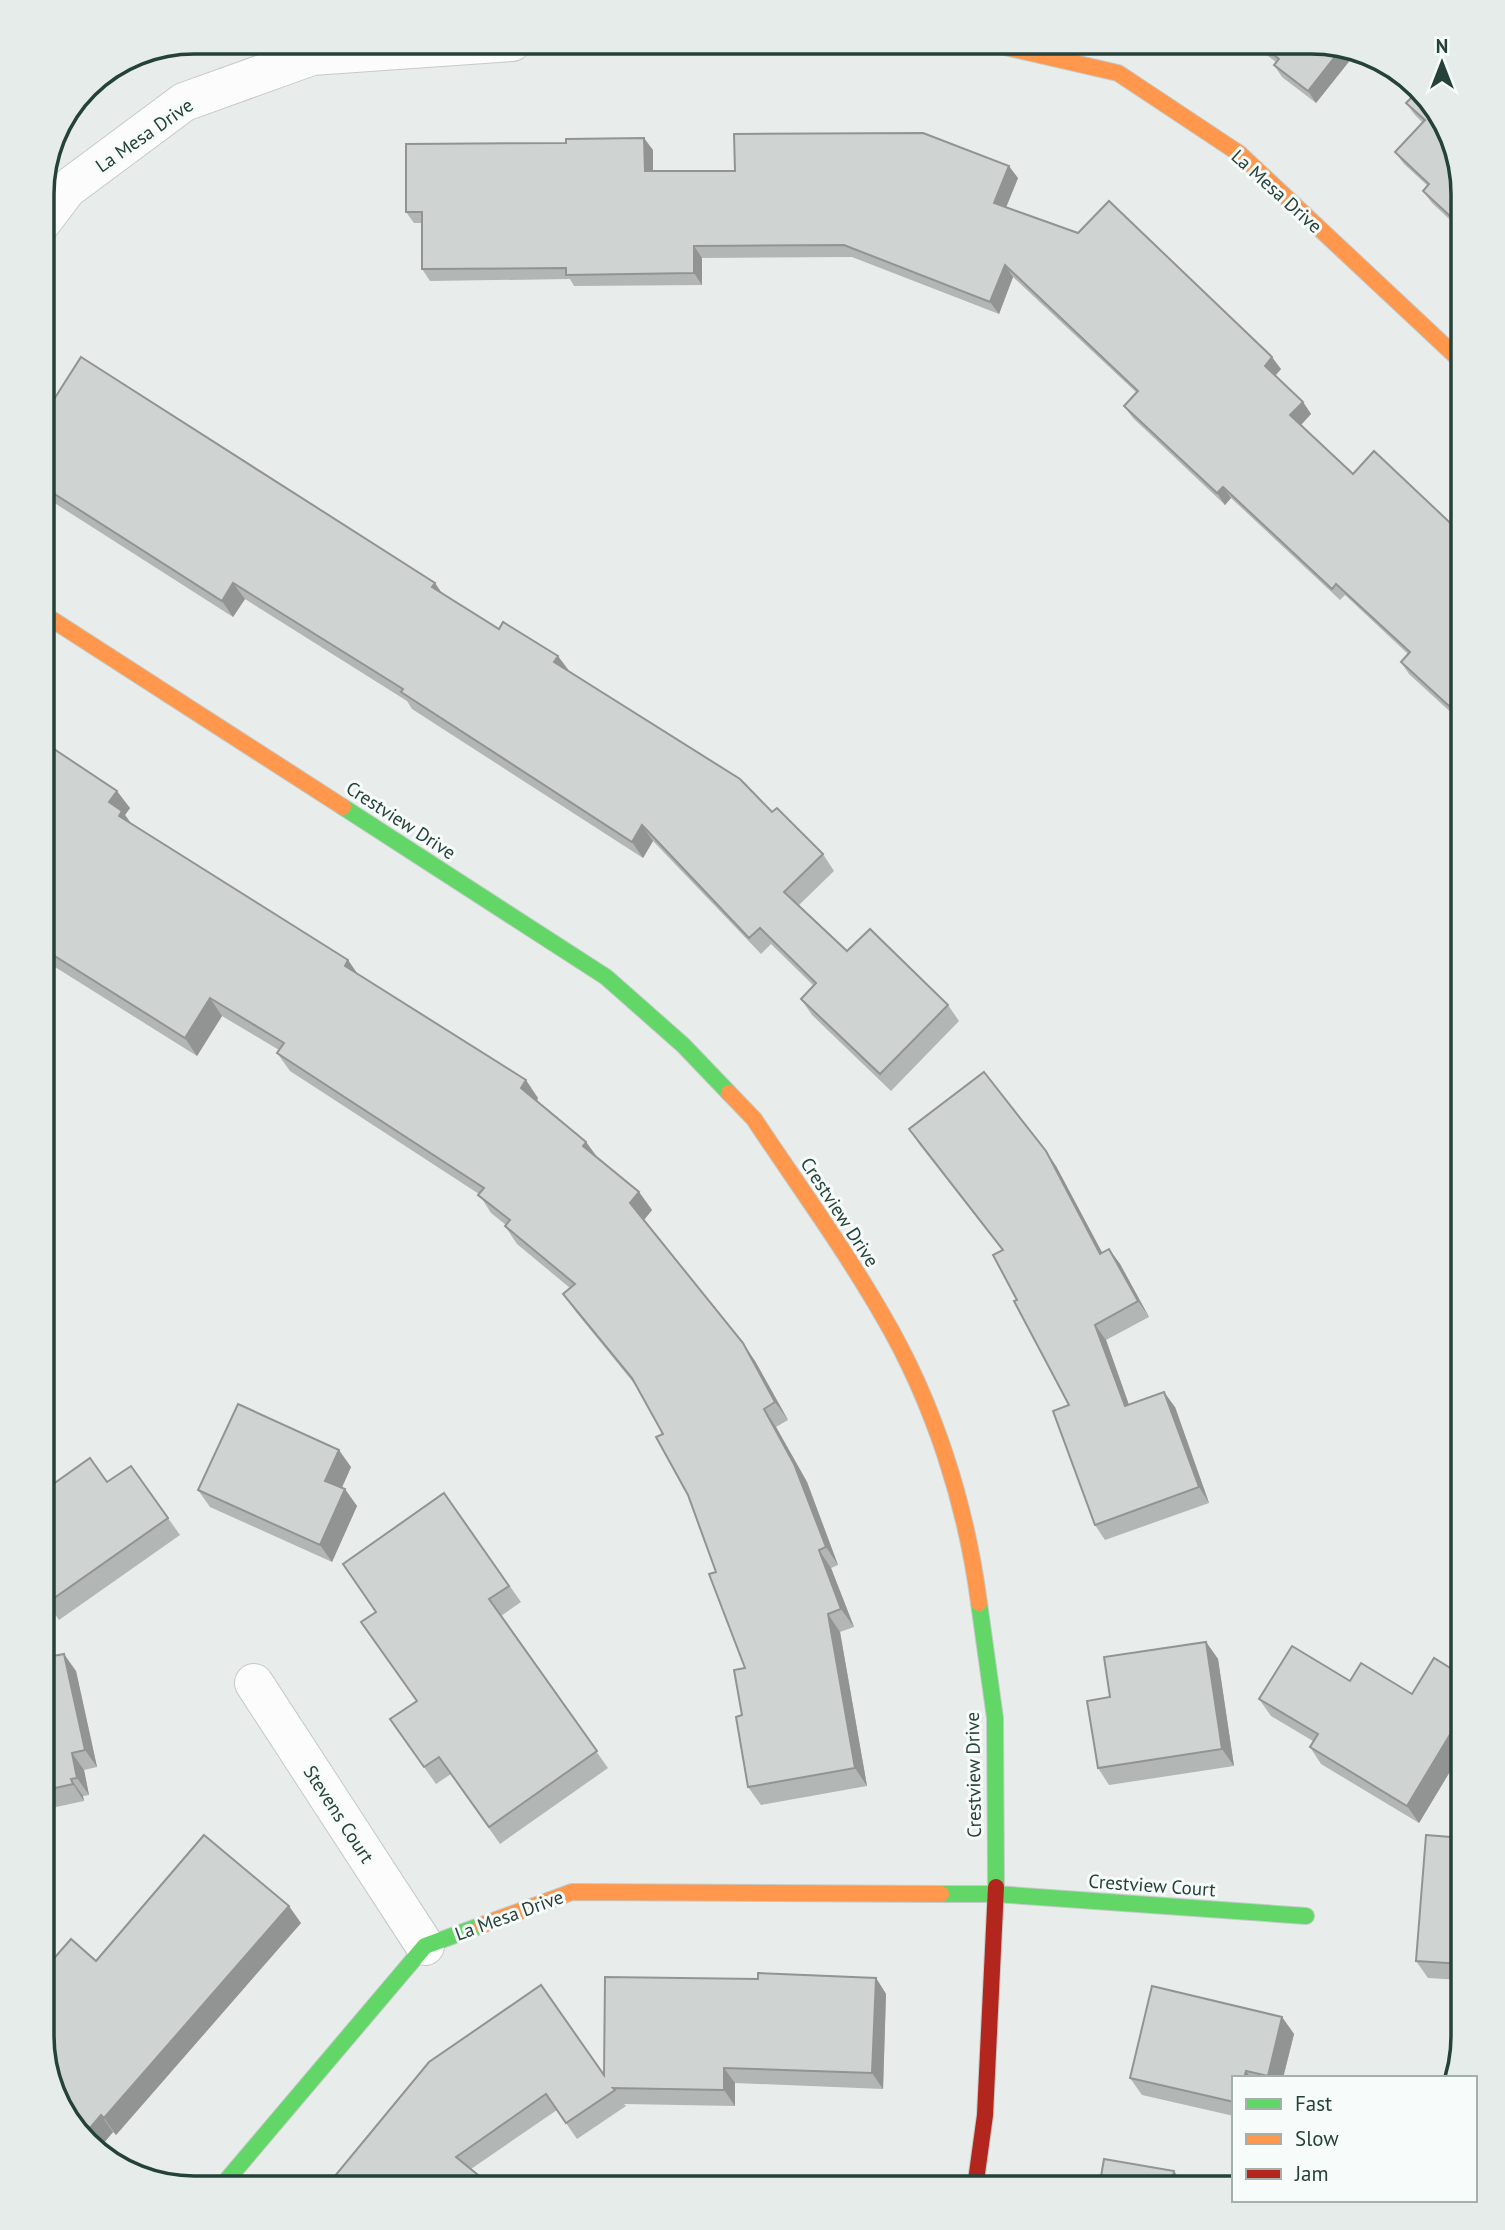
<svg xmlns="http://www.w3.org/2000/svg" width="1505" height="2230" viewBox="0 0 1505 2230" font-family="'PT Sans',sans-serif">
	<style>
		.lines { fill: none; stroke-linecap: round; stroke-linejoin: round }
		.street-casing { stroke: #c5cac8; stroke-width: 40 }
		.fast-casing { stroke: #c3cbc8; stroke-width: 18 }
		.slow-casing { stroke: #c3cbc8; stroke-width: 18 }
		.jam-casing { stroke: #c3cbc8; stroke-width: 18 }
		.street { stroke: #fcfcfc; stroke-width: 38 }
		.fast { stroke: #63d668; stroke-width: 16 }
		.slow { stroke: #ff974d; stroke-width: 16 }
		.jam { stroke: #b3261e; stroke-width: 16 }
		.wall { fill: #b2b6b5 }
		.shaded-wall { fill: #919493 }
		.building { fill: #cfd4d2; stroke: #919493; stroke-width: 2 }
		.labels { text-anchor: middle; stroke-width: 6; stroke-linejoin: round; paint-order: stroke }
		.street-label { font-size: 19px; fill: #24423a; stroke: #f7fbf9 }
		.rim { fill: none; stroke: #24423a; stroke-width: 3.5 }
	</style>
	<rect width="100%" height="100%" fill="#e8edeb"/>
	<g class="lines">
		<defs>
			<g id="street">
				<path d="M42,222L67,189L184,102L312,56L512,42"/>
				<path d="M254,1683L425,1946"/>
			</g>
			<g id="fast">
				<path d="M343,807L606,977L683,1045L729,1093"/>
				<path d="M979,1603L995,1718L996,1887"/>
				<path d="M941,1894H996L1306,1916"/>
				<path d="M220,2188L425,1946L482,1925"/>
			</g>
			<g id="slow">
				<path d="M983,42L1118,73L1240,154L1463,363"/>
				<path d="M42,613L343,807"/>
				<path d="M729,1093L754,1119C797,1184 844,1248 883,1316C934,1403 966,1504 979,1603"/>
				<path d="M482,1925L572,1892L941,1894"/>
			</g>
			<path id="jam" d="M975,2188L985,2115L996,1887"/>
		</defs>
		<use href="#street" class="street-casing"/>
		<use href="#fast" class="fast-casing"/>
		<use href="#slow" class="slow-casing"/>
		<use href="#jam" class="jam-casing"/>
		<use href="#street" class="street"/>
		<use href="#fast" class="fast"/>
		<use href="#slow" class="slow"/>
		<use href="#jam" class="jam"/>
	</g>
	<g class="wall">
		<path d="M1250,42H1321L1355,54L1316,103L1282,77L1274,65L1276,62Z"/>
		<path d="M1418,91L1463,194V232L1432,203L1423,191L1428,186L1404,164L1395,152L1423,123L1415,115L1406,103Z"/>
		<path d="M653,150V171L1018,178L1006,207L1281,369L1275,376L1303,402L1311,414L1301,425L1353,474L1463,535V711L1457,718L1409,674L1401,662L1408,654L1345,595L1340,600L1231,498L1225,505L1133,418L1124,406L1137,393L1013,277L999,314L852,257L702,258V285L574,286L570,279L430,281L422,269V223H414L406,212Z"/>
		<path d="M42,418L441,593L499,629L570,672L772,812L823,854L834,871L799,905L847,951L948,1005L959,1021L891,1091L812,1015L801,999L814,986L771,944L761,954L653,841L643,858L412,709L407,701L245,599L233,617L42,495Z"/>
		<path d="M42,741L130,808L125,815L132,825L348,960L358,974L538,1098L537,1101L586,1142L598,1158L639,1192L652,1210L644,1220L755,1361L788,1420L776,1427L807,1482L838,1565L831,1568L854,1627L840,1632L867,1786L761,1805L748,1787L742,1715L745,1668L716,1572L688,1495L663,1434L637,1387L576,1312L563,1294L570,1288L517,1244L505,1226L506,1225L491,1213L479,1194L290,1071L277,1053L279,1050L222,1016L197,1056L47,962L42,969Z"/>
		<path d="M909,1129L1056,1166L1102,1253L1109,1249L1120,1264L1149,1317L1106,1340L1129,1405L1175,1407L1209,1503L1105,1540L1095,1525L1069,1405L1017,1300L1002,1250L919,1144Z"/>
		<path d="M131,1466L180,1535L59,1620L42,1596L107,1482Z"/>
		<path d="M351,1467L342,1488L357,1506L332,1562L210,1507L198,1490Z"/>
		<path d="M444,1493L521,1602L501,1616L608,1768L500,1844L451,1774L436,1784L390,1719L417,1701L376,1612Z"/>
		<path d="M1206,1642L1218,1659L1234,1766L1109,1785L1098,1768L1110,1697Z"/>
		<path d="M42,1658L76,1671L97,1767L84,1770L89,1795L83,1796L84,1801L42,1810Z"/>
		<path d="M1463,1676V1750L1419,1823L1321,1764L1310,1747L1313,1741L1271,1716L1259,1699L1350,1681L1412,1694Z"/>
		<path d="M1463,1838V1980L1428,1978L1416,1961Z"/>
		<path d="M301,1923L116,2135L113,2132L98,2150L96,1961Z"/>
		<path d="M876,1978L886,1994L883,2089L735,2083V2106L624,2104L626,2106L577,2139L557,2110L471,2169L325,2188L429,2062L604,2075Z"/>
		<path d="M1282,2017L1294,2034L1283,2078H1234V2116L1142,2095L1130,2078Z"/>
	</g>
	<g class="shaded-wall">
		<path d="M1341,49L1355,54L1316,103L1308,91Z"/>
		<path d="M644,138L653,150V182L645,171Z"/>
		<path d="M1009,166L1018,178L1003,215L994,203Z"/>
		<path d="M694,246L702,258V285L694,273Z"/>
		<path d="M1005,265L1013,277L999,314L990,302Z"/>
		<path d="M1272,357L1281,369L1273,378L1265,366Z"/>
		<path d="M1303,402L1311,414L1299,427L1290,415Z"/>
		<path d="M1223,487L1231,498L1225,505L1217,493Z"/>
		<path d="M233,583L245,599L233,617L222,601Z"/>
		<path d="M435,583L446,599L432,587Z"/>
		<path d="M558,656L570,672L554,662Z"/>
		<path d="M117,791L130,808L125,815L135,829L131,834L109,802Z"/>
		<path d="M642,825L653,841L643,858L632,842Z"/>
		<path d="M42,954L47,962L42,969Z"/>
		<path d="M348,960L360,978L345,966Z"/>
		<path d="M210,998L222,1016L197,1056L185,1038Z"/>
		<path d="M526,1080L538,1098L534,1106L521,1088Z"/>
		<path d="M586,1142L599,1160L583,1146Z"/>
		<path d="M1046,1151L1056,1166L1111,1269L1100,1254Z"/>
		<path d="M639,1192L652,1210L643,1221L630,1203Z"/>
		<path d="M1109,1249L1120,1264L1149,1317L1138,1301Z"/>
		<path d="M1095,1325L1106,1340L1135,1422L1125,1406Z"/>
		<path d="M743,1343L755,1361L788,1420L775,1402Z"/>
		<path d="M1164,1392L1175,1407L1209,1503L1199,1487Z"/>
		<path d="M764,1409L776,1427L807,1482L838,1565L826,1547Z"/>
		<path d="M339,1450L351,1467L337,1498L325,1481Z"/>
		<path d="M345,1489L357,1506L332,1562L320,1545Z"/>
		<path d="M819,1550L831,1568L854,1627L841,1609Z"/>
		<path d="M828,1614L840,1632L867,1786L855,1768Z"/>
		<path d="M1206,1642L1218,1659L1234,1766L1222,1749Z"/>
		<path d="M64,1654L76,1671L97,1767L85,1750Z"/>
		<path d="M1463,1713V1750L1419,1823L1407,1806Z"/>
		<path d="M72,1753L84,1770L89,1795L77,1778Z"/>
		<path d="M71,1779L83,1796L84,1801L73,1784Z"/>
		<path d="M289,1906L301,1923L116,2135L104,2118Z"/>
		<path d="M876,1978L886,1994L883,2089L872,2073Z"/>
		<path d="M1282,2017L1294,2034L1283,2078H1269L1268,2076Z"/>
		<path d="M724,2068L735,2083V2106L724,2090Z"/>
		<path d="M1246,2071L1251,2078H1244Z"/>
		<path d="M101,2115L113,2132L98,2150L84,2135Z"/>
		<path d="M1174,2171L1186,2188H1171Z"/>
		<path d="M478,2175L487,2188H467Z"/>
	</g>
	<g class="building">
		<path d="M1257,42H1321L1341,49L1308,91L1274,65L1279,59Z"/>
		<path d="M1418,91L1443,118L1463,194V228L1423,191L1429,184L1395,152L1425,120L1406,103Z"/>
		<path d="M923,133L1009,166L994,203L1078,233L1109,201L1272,357L1265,366L1303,402L1290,415L1353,474L1374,451L1463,535V691L1449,706L1401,662L1410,652L1336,584L1332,589L1223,487L1217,493L1124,406L1138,391L1005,265L990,302L844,245L694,246V273L566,275V268L422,269V212H406V144L566,143V139L644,138L645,171H735L734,134Z"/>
		<path d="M81,357L435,583L432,587L499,629L503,622L558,656L554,662L740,779L772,812L777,808L823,854L784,892L847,951L870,929L948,1005L880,1074L801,999L816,983L760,928L749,938L642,825L632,842L401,692L403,689L233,583L222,601L42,486V418Z"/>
		<path d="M42,741L117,791L109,802L122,811L119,816L348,960L345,966L526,1080L521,1088L586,1142L583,1146L639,1192L630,1203L743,1343L775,1402L764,1409L794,1464L826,1547L819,1550L841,1609L828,1614L855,1768L748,1787L736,1717L742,1715L734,1670L745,1668L709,1574L716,1572L688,1495L656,1437L663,1434L632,1378L563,1294L575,1284L505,1226L510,1220L478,1195L484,1188L277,1053L284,1043L210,998L185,1038L42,948Z"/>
		<path d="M984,1072L1046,1151L1100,1254L1109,1249L1138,1301L1095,1325L1125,1406L1164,1392L1199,1487L1095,1525L1053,1411L1069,1405L1014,1301L1017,1300L993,1255L1003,1250L909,1129Z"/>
		<path d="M238,1404L339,1450L325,1481L345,1489L320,1545L198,1490Z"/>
		<path d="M90,1458L107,1482L131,1466L168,1518L47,1603L42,1596V1492Z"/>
		<path d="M444,1493L509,1586L489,1599L597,1751L489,1827L439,1757L424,1767L390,1719L417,1701L361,1622L376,1612L343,1564Z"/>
		<path d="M1206,1642L1222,1749L1098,1768L1087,1701L1110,1697L1104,1657Z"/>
		<path d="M1292,1646L1350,1681L1361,1663L1412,1694L1434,1658L1463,1676V1713L1407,1806L1310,1747L1318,1734L1259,1699Z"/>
		<path d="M64,1654L85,1750L72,1753L77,1778L71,1779L73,1784L42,1791V1658Z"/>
		<path d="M204,1835L289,1906L104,2118L101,2115L84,2135L62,2112L42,2036V1972L71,1939L96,1961Z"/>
		<path d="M1426,1835L1463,1838V1964L1416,1961Z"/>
		<path d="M758,1973L876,1978L872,2073L724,2068V2090L613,2088L615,2090L566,2123L546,2094L456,2157L478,2175L467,2188H325L429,2062L541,1985L604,2075L605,1977L758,1979Z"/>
		<path d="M1152,1986L1282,2017L1268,2076L1246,2071L1244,2078H1234V2102L1130,2078Z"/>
		<path d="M1104,2159L1174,2171L1171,2188H1099Z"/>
	</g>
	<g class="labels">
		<g class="street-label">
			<text transform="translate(144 135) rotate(-35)" y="7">La Mesa Drive</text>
			<text transform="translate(1277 191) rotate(42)" y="7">La Mesa Drive</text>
			<text transform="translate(401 820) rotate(33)" y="7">Crestview Drive</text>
			<text transform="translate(840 1212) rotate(57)" y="7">Crestview Drive</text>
			<text transform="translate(973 1775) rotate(-91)" y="7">Crestview Drive</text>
			<text transform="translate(339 1814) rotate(57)" y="7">Stevens Court</text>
			<text transform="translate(1152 1885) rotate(4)" y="7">Crestview Court</text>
			<text transform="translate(509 1915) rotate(-20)" y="7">La Mesa Drive</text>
		</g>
	</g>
	<path d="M0 0H1505V2230H0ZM194 54H1311A140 140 0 0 1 1451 194V2036A140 140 0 0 1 1311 2176H194A140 140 0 0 1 54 2036V194A140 140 0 0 1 194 54Z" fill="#e6ecea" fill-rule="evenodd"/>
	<path class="rim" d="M194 54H1311A140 140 0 0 1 1451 194V2036A140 140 0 0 1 1311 2176H194A140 140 0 0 1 54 2036V194A140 140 0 0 1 194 54Z"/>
	<rect x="1232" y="2076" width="245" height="126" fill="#f7fbf9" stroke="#a3b1ad" stroke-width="2"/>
	<rect x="1246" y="2099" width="35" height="10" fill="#63d668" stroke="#a3b1ad" stroke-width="2"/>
	<text x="1295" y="2111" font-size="21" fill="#24423a">Fast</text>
	<rect x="1246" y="2134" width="35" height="10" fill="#ff974d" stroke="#a3b1ad" stroke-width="2"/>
	<text x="1295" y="2146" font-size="21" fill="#24423a">Slow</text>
	<rect x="1246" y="2169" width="35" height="10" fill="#b3261e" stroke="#a3b1ad" stroke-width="2"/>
	<text x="1295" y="2181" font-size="21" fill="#24423a">Jam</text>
	<g transform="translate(1442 63)" stroke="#f7fbf9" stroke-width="5" paint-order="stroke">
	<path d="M0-5L12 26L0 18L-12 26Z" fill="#24423a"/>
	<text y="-10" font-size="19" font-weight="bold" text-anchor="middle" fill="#24423a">N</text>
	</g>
</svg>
